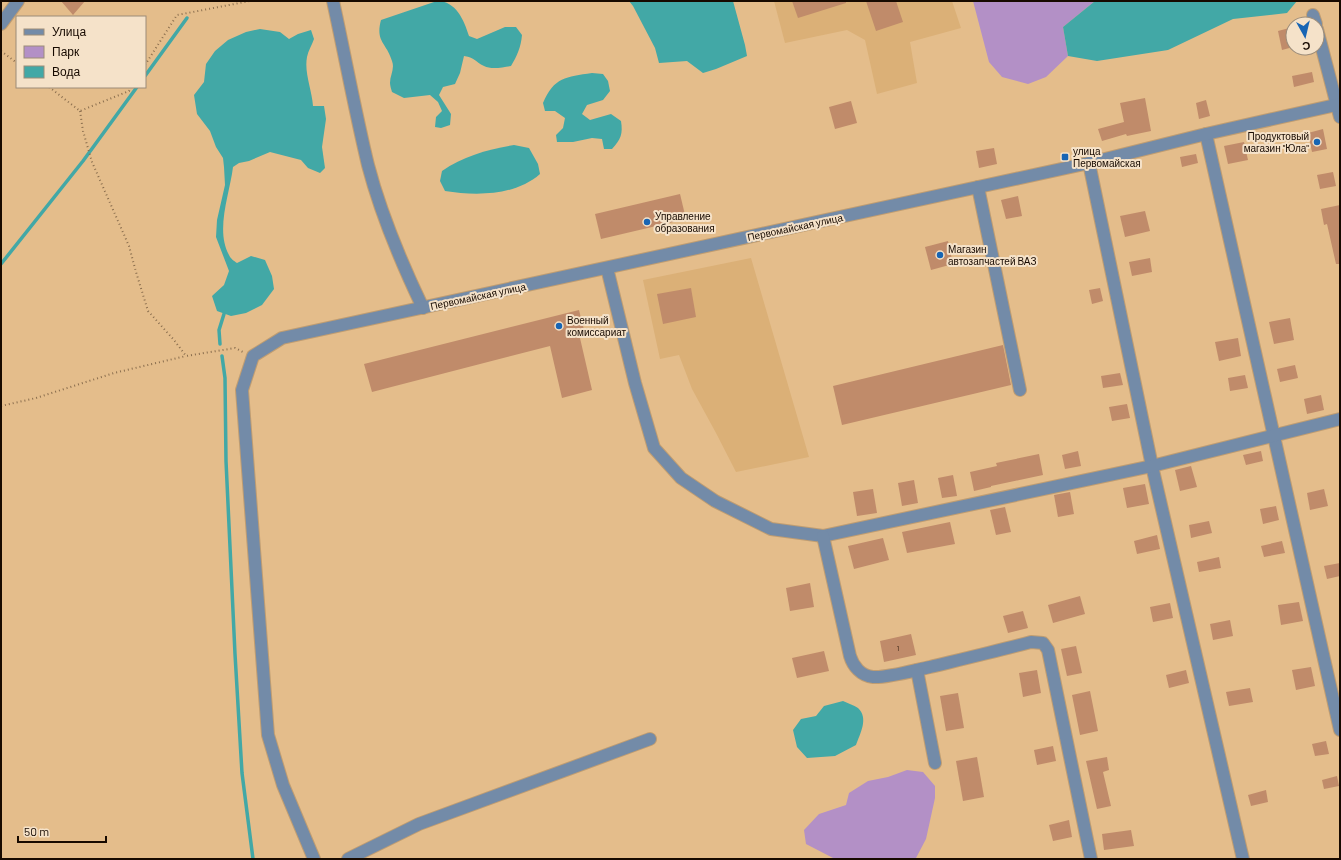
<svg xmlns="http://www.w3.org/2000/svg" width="1341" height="860" viewBox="0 0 1341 860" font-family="Barlow,sans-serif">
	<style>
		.built { fill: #dbb077 }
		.green { fill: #b390c6 }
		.water { fill: #42a8a6 }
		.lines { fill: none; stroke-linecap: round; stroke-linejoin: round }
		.stream { stroke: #42a8a6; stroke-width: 3.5 }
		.building { fill: #c08b6a }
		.minor-casing { stroke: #bf9d72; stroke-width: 14 }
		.path { stroke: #8a6e4e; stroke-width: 2; stroke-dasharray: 1 3; stroke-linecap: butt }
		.minor { stroke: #738ba8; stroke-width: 12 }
		.poi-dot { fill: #1865b4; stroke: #f5e2c9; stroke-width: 1.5 }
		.labels { text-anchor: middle; stroke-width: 4; stroke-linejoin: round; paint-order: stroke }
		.number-label { font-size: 8px; fill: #412a1a }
		.poi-label { font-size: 10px; fill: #170a00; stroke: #f5e2c9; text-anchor: start }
		.street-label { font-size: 10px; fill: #170a00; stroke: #f5e2c9 }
	</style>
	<rect width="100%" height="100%" fill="#e4bd8b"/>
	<g class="built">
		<path d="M774,1H952L961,28L910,42L917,83L877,94L865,40L847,30L785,43Z"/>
		<path d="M751,258L809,457L736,472L716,433L692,389L679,355L660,359L643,280Z"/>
	</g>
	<g class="green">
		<path d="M973,1H1095L1063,27L1068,56L1046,77L1028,84L1002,77L989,62Z"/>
		<path d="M907,770L923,772L935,786V798L926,839L916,858L835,859L806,844L804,830L819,814L846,805L849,793L868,781L888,777Z"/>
	</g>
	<g class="water">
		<path d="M437,1C456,1 464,20 469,36L477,39L505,27H516L522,35C521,47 517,56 511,66C503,67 492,70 484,66C475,62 476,58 464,56L460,73L455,84L443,87L439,95L451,114L450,125L441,128L435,127L436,117L442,111L438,102L430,95L404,98L392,92C391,89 390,85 390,83C390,75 395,69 392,61C387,43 375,42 381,20Z"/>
		<path d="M629,1H733L745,45L747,56L716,69L703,73L687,61L659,63L655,48L633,6Z"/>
		<path d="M1095,1H1297L1287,13L1233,19L1168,50L1097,61L1068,56L1063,27Z"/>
		<path d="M260,29L280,32L289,39L298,34L311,30L314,39C312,45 308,51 307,57C304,73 312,90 313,106H324L326,119L322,147L325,168L320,173L308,168L301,160L270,152L249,161L239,163L233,167C230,193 215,230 229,255C230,258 234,261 237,263L251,256L265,260L272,276L274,289L262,305L246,313L231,316L217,311L212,296L224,285L229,271L216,237L217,220L225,185L224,167L223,158L216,147L210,131L197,114L194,95L204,82L206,64L215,51L228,40L246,32Z"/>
		<path d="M592,73L603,74L608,81L610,91L603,100L587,105L582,114L590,120L611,114L621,121C623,134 621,139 612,149H604L602,139L592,138L573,142H557L556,135L563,128L565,118L555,111H545L543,103C554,77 566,77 592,73Z"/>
		<path d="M514,145L529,148L538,164L540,174C515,196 476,196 445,191L440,181L442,171C463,156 489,149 514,145Z"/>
		<path d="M843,701C847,703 854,705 858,708C869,718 860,734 856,745L835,756L807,758L797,747L793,730L801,719L816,716L824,706Z"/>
	</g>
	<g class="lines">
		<g class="stream">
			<path d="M145,76L187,18"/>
			<path d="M1,264L83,161L137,87"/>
			<path d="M220,344L219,330L224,314"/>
			<path d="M222,356L225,378L226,461L235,654L242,773L253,859"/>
		</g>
	</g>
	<g class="building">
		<path d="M61,1H85L73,15Z"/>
		<path d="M792,1H846V3L798,18Z"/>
		<path d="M866,1H896L903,22L876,31Z"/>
		<path d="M1293,27V47L1282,50L1278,31Z"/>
		<path d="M1312,72L1314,82L1294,87L1292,76Z"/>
		<path d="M1145,98L1151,131L1127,136L1126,134L1102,141L1098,129L1124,122L1120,103Z"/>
		<path d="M1206,100L1210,116L1199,119L1196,103Z"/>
		<path d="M851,101L857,123L835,129L829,107Z"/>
		<path d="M1323,129L1327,149L1312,152L1308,133Z"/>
		<path d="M1244,142L1248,160L1228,164L1224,146Z"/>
		<path d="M994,148L997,164L979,168L976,151Z"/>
		<path d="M1196,154L1198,163L1182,167L1180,157Z"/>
		<path d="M1333,172L1336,186L1320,189L1317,175Z"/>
		<path d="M680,194L686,219L601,239L595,214Z"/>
		<path d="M1018,196L1022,216L1006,219L1001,200Z"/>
		<path d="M1340,205V264H1336L1327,224L1324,225L1321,209Z"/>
		<path d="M1145,211L1150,231L1125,237L1120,216Z"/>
		<path d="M948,241L953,264L931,270L925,247Z"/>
		<path d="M1150,258L1152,272L1132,276L1129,262Z"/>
		<path d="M691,288L696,317L663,324L657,294Z"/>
		<path d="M1100,288L1103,301L1092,304L1089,290Z"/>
		<path d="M579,310L586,338H580L592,390L562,398L550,346L372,392L364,364Z"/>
		<path d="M1290,318L1294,340L1274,344L1269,322Z"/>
		<path d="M1238,338L1241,356L1219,361L1215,342Z"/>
		<path d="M1003,345L1011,385L842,425L833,386Z"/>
		<path d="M1295,365L1298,378L1280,382L1277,369Z"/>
		<path d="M1120,373L1123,385L1103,388L1101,376Z"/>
		<path d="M1245,375L1248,388L1230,391L1228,378Z"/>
		<path d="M1321,395L1324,410L1307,414L1304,399Z"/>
		<path d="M1127,404L1130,418L1112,421L1109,407Z"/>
		<path d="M1078,451L1081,466L1065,469L1062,455Z"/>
		<path d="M1261,451L1263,461L1246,465L1243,455Z"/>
		<path d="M1039,454L1043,475L991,486V487L974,491L970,472L997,466L996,463Z"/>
		<path d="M1191,466L1197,487L1180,491L1175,470Z"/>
		<path d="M953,475L957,496L942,498L938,478Z"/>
		<path d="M914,480L918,503L902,506L898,483Z"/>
		<path d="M1145,484L1149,504L1127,508L1123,488Z"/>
		<path d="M873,489L877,513L857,516L853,492Z"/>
		<path d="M1324,489L1328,506L1310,510L1307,493Z"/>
		<path d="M1070,492L1074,514L1058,517L1054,495Z"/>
		<path d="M1276,506L1279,520L1263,524L1260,509Z"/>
		<path d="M1005,507L1011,532L996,535L990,510Z"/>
		<path d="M1209,521L1212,533L1191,538L1189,525Z"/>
		<path d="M950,522L955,544L907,553L902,532Z"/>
		<path d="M1157,535L1160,549L1137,554L1134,541Z"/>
		<path d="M883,538L889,560L854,569L848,546Z"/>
		<path d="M1282,541L1285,553L1264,557L1261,546Z"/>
		<path d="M1219,557L1221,568L1199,572L1197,562Z"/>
		<path d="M1340,563V576L1327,579L1324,566Z"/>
		<path d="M810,583L814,607L790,611L786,588Z"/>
		<path d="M1080,596L1085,614L1053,623L1048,605Z"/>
		<path d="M1299,602L1303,621L1281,625L1278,605Z"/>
		<path d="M1170,603L1173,618L1153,622L1150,607Z"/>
		<path d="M1023,611L1028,628L1008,633L1003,616Z"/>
		<path d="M1230,620L1233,636L1213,640L1210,624Z"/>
		<path d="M911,634L916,655L884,662L880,641Z"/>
		<path d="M1076,646L1082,673L1067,676L1061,649Z"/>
		<path d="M824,651L829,671L797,678L792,658Z"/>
		<path d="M1311,667L1315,686L1296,690L1292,670Z"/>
		<path d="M1037,670L1041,693L1023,697L1019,673Z"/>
		<path d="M1186,670L1189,683L1169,688L1166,675Z"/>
		<path d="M1250,688L1253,702L1229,706L1226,692Z"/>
		<path d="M1090,691L1098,731L1080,735L1072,695Z"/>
		<path d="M958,693L964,728L946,731L940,696Z"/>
		<path d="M1326,741L1329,754L1315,756L1312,744Z"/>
		<path d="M1053,746L1056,761L1037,765L1034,750Z"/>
		<path d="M977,757L984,797L963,801L956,761Z"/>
		<path d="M1107,757L1109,770L1103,772L1111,806L1097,809L1086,761Z"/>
		<path d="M1337,776L1339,786L1324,789L1322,780Z"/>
		<path d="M1266,790L1268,802L1251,806L1248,795Z"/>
		<path d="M1069,820L1072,837L1053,841L1049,825Z"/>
		<path d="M1131,830L1134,846L1104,850L1102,834Z"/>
	</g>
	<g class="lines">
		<defs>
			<g id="minor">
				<path d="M333,1C345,56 355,111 368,165C381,215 401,262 423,308"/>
				<path d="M1313,15L1316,24"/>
				<path d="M1,24L18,1"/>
				<path d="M1317,29L1340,117"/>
				<path d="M1206,134L1340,730"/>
				<path d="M1089,163L1152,466L1243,859"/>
				<path d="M978,187L1020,390"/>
				<path d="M607,268L635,383L654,448L681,478L715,501L771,529L823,536L1152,466L1340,419"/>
				<path d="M823,536L850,656C853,666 861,676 873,677C888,678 915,670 930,667C963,659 997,651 1031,642L1043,643L1048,650L1091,859"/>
				<path d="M917,670L935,763"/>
				<path d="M314,859L283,785L268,735L242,390L253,356L282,338L1089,163L1206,134L1340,104"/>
				<path d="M348,859L419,824L650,739"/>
			</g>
		</defs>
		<use href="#minor" class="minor-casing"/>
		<g class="path">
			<path d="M1,51L17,63"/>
			<path d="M145,65L177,15L250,1"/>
			<path d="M49,87L80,111L129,91L131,87"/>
			<path d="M80,111L83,131L92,162L129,246L136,272L148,311L174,340L186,356L235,348L243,352"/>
			<path d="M1,406L36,398L114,373L186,356"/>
		</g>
		<use href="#minor" class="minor"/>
	</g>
	<g class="poi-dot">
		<circle cx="1317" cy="142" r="4"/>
		<rect x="1061" y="153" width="8" height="8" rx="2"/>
		<circle cx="647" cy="222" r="4"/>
		<circle cx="940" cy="255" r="4"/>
		<circle cx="559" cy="326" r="4"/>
	</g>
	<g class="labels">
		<g class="number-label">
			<text x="898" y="651">1</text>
		</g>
		<g class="poi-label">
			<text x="1309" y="140" text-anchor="end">Продуктовый<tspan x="1309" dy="12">магазин "Юла"</tspan></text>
			<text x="1073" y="155">улица<tspan x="1073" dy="12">Первомайская</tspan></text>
			<text x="655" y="220">Управление<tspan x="655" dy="12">образования</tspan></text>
			<text x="948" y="253">Магазин<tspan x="948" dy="12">автозапчастей ВАЗ</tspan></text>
			<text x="567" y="324">Военный<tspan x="567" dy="12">комиссариат</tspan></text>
		</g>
		<g class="street-label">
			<text transform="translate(795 227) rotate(-12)" y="4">Первомайская улица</text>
			<text transform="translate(478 296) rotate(-12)" y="4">Первомайская улица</text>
		</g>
	</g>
	<rect width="1341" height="860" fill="none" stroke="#170a00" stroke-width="4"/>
	<rect x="16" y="16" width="130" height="72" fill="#f5e2c9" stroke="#9c8c79"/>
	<rect x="24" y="29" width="20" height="6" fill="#738ba8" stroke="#9c8c79"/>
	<text x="52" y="36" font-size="12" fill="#170a00">Улица</text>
	<rect x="24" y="46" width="20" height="12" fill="#b390c6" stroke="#9c8c79"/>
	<text x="52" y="56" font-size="12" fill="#170a00">Парк</text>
	<rect x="24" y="66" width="20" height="12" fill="#42a8a6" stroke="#9c8c79"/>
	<text x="52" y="76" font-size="12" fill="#170a00">Вода</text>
	<g transform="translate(1305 36) rotate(172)"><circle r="19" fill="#f5e2c9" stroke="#9c8c79"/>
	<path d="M0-3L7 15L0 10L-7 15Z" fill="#1865b4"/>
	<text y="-6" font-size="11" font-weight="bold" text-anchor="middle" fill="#170a00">С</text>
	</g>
	<path d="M18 836v6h88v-6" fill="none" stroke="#170a00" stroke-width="2"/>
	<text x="24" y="836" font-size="12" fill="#170a00" stroke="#f5e2c9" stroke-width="3" paint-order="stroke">50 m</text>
</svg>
